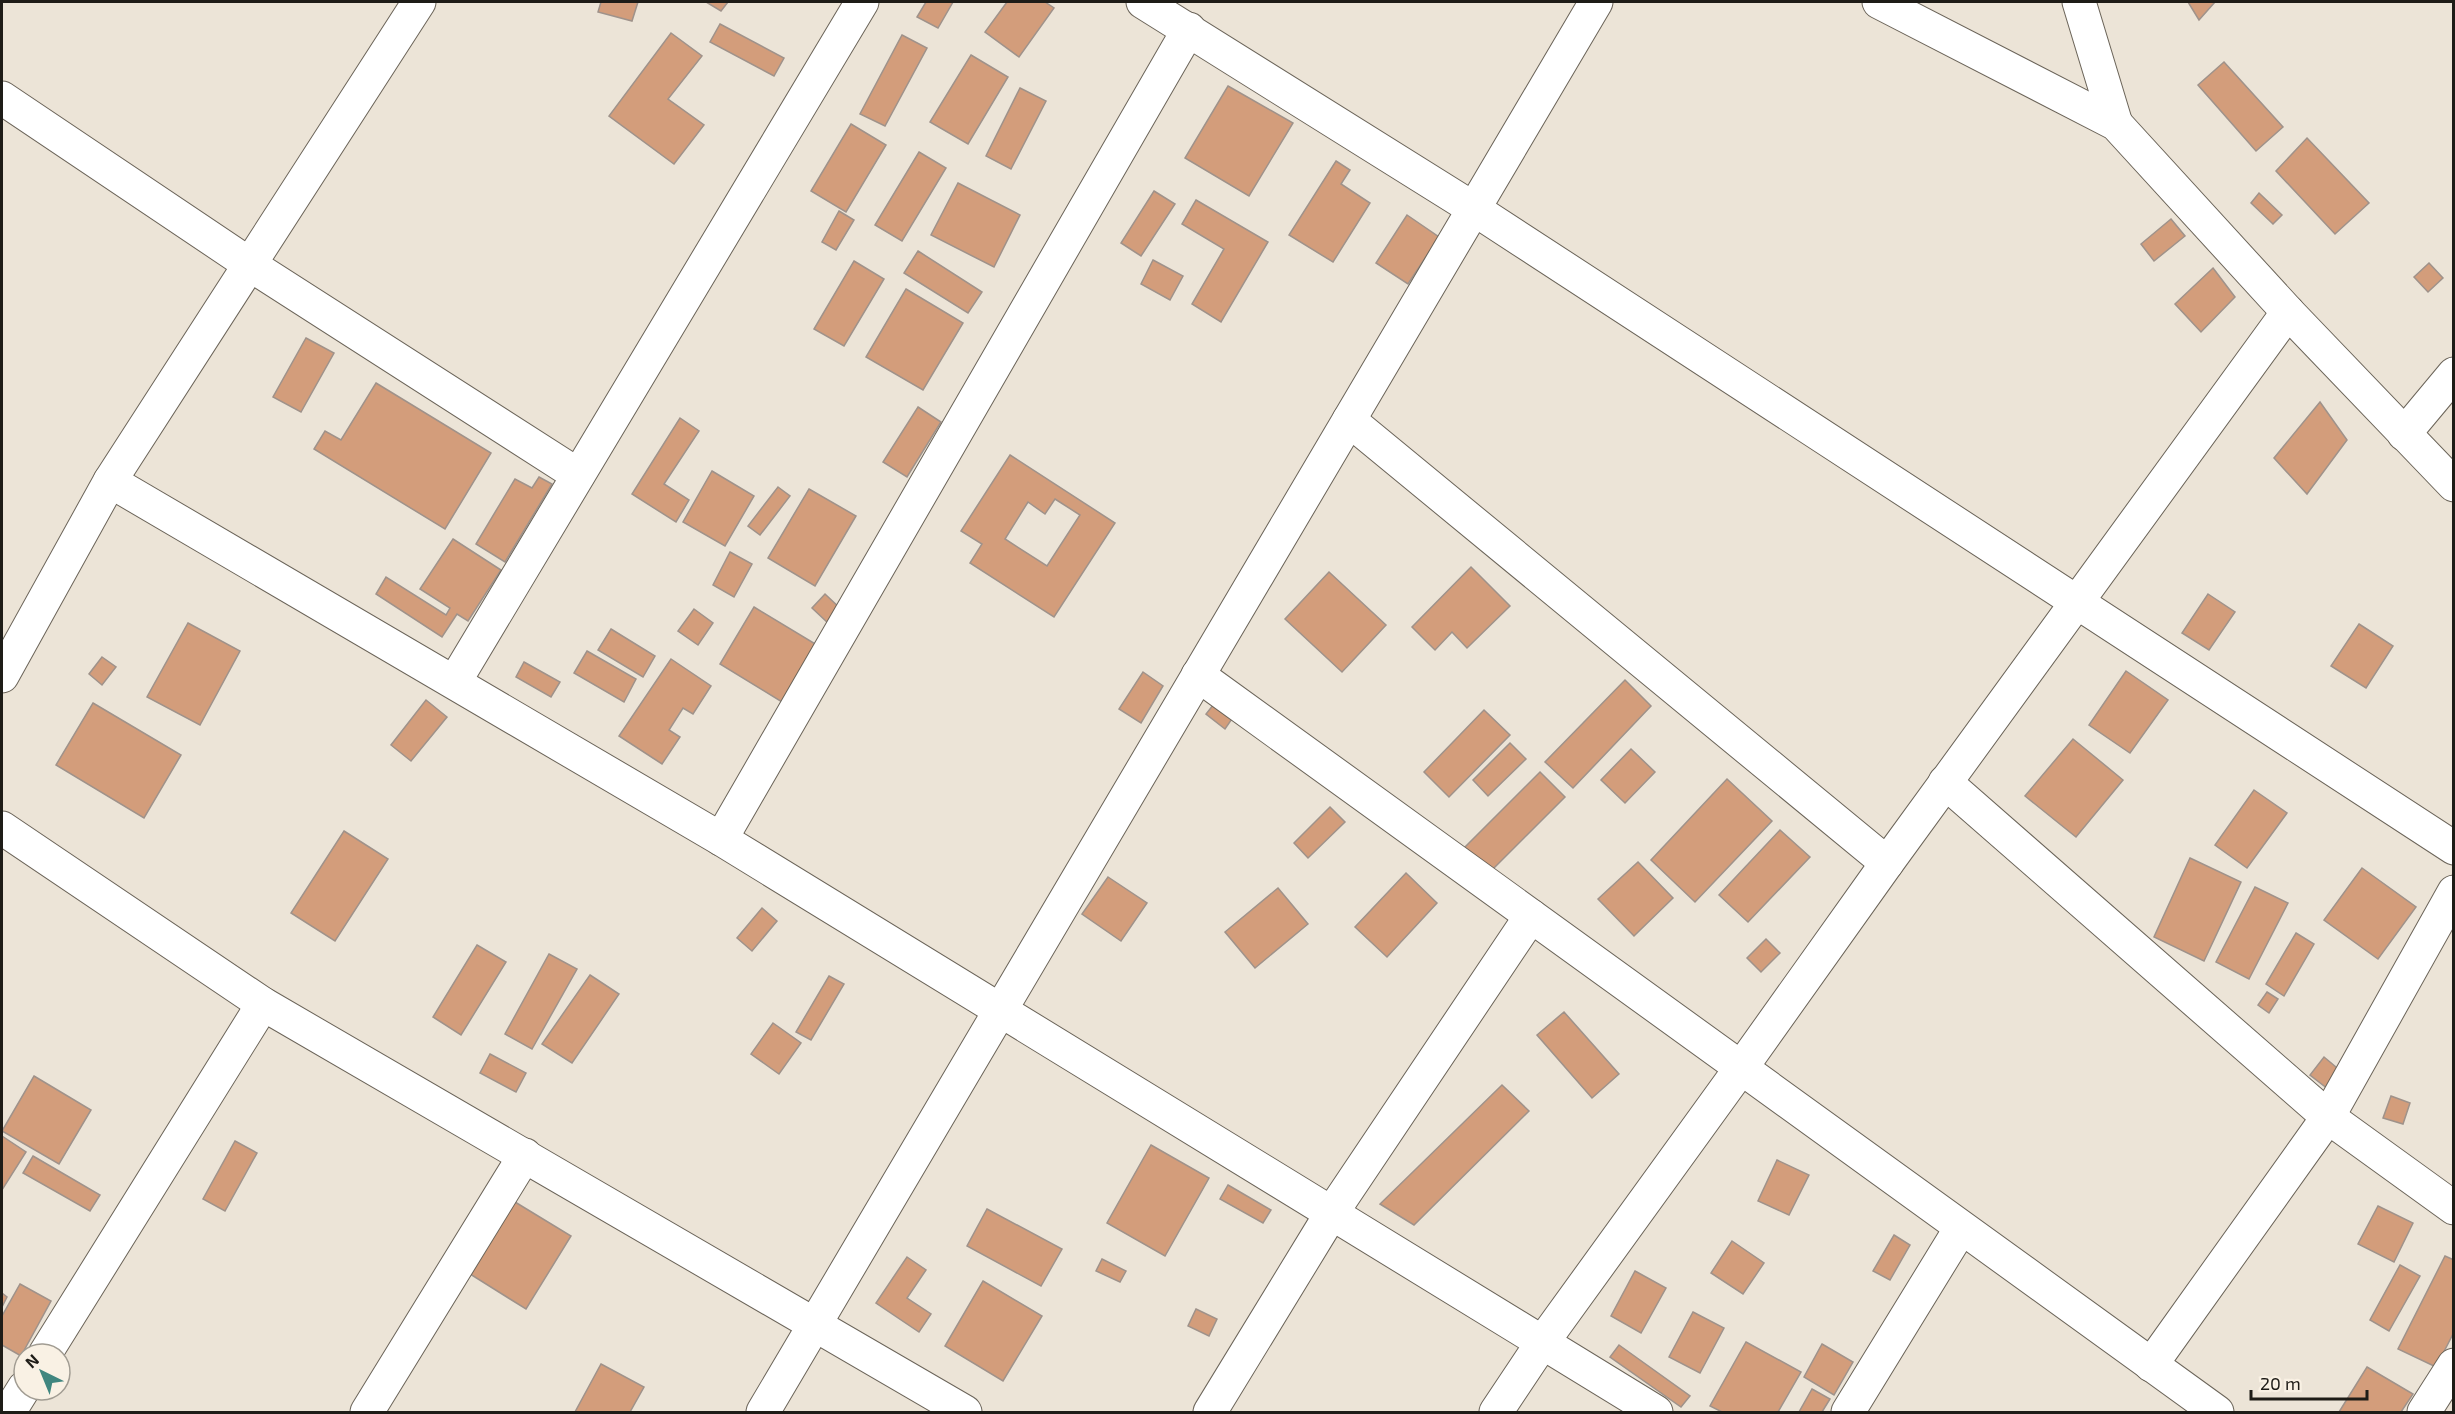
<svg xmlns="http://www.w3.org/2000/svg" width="2455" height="1414" viewBox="0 0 2455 1414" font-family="'Exo 2',sans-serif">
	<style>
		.building { fill: #d39d7b; stroke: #9f928a; stroke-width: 1.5; fill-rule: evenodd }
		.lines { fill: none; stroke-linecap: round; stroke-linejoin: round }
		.street-casing { stroke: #6b6459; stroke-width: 35 }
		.street { stroke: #fff; stroke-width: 33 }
	</style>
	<rect width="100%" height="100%" fill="#ece4d7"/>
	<g class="building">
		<path d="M601,2H638L632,21L598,12Z"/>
		<path d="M706,2H728L721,11Z"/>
		<path d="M926,2H953L938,28L917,17Z"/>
		<path d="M1007,2H1045L1054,8L1019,57L985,32Z"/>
		<path d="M2188,2H2215L2199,20Z"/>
		<path d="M720,24L784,58L774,76L710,42Z"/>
		<path d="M671,33L702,56L668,99L704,125L674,164L609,116Z"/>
		<path d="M902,35L927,48L885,126L860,114Z"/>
		<path d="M971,55L1008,77L968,144L930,122Z"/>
		<path d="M2224,62L2283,127L2256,151L2198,85Z"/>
		<path d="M1228,86L1293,123L1249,196L1185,158Z"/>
		<path d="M1020,88L1046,101L1011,169L986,156Z"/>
		<path d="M851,124L886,145L846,212L811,191Z"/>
		<path d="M2307,138L2369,203L2335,234L2276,171Z"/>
		<path d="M919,152L946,168L902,241L875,225Z"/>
		<path d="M1336,161L1350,170L1341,184L1370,203L1333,262L1289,235Z"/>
		<path d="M958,183L1020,215L994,267L931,235Z"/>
		<path d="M1154,191L1175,204L1141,256L1121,243Z"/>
		<path d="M2259,193L2282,215L2273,224L2251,203Z"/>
		<path d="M1196,200L1268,242L1221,322L1192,304L1224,249L1182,224Z"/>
		<path d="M839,211L854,220L836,250L822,242Z"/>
		<path d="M1407,215L1439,237L1408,284L1376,263Z"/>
		<path d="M2171,219L2185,236L2154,261L2141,244Z"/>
		<path d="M918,251L982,292L968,313L904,273Z"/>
		<path d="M1153,260L1183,276L1170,300L1141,284Z"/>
		<path d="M854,261L884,279L844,346L814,329Z"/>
		<path d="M2429,263L2443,278L2428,292L2414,277Z"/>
		<path d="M2213,268L2235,297L2201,332L2175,304Z"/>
		<path d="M906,289L963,323L923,390L866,357Z"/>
		<path d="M306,338L334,353L301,412L273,397Z"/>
		<path d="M376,383L491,453L445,529L314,449L325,431L341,440Z"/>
		<path d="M2320,402L2347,440L2307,494L2274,458Z"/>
		<path d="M918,407L941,422L907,477L883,462Z"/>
		<path d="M680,418L699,431L664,484L689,500L676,522L632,494Z"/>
		<path d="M1010,455L1115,523L1054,617L970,563L982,544L961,531ZM1055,499L1080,515L1047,566L1005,539L1028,502L1045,514Z"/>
		<path d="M712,471L754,496L725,546L683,522Z"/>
		<path d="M539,477L552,484L505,562L476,544L515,479L532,488Z"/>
		<path d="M778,487L790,496L760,535L748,526Z"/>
		<path d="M809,489L856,516L815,586L768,558Z"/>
		<path d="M453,539L501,570L468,621L457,614L442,637L376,594L386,577L446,615L450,608L420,589Z"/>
		<path d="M730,552L752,564L734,597L713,585Z"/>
		<path d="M1471,567L1510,606L1467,648L1452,632L1435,650L1412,627Z"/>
		<path d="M1329,572L1386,625L1342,672L1285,619Z"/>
		<path d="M825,594L842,610L829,624L812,608Z"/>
		<path d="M2208,594L2235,612L2209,650L2182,633Z"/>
		<path d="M754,607L817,645L782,702L720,664Z"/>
		<path d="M694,609L713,623L698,645L678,631Z"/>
		<path d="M188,623L240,651L200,725L147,697Z"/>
		<path d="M2359,624L2393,646L2366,688L2331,666Z"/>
		<path d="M611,629L655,656L643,677L598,650Z"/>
		<path d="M587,651L636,679L624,702L574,673Z"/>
		<path d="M102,657L116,667L102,685L89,674Z"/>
		<path d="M671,659L711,686L693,714L683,708L669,730L680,737L662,764L619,736Z"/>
		<path d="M524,662L560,682L551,697L516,677Z"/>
		<path d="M2126,671L2168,700L2130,753L2089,725Z"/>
		<path d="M1143,672L1163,686L1141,723L1119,709Z"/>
		<path d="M1625,680L1651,706L1573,788L1545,762Z"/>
		<path d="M426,700L447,717L411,761L391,745Z"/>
		<path d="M1217,700L1236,713L1225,729L1206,714Z"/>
		<path d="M93,703L181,755L144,818L56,765Z"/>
		<path d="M1484,710L1510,735L1449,797L1424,772Z"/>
		<path d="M2073,739L2123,780L2076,837L2025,796Z"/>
		<path d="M1510,743L1526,759L1488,796L1473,780Z"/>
		<path d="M1631,749L1655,772L1625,803L1601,780Z"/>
		<path d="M1540,772L1565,797L1489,873L1464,848Z"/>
		<path d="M1727,779L1772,821L1695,902L1651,860Z"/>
		<path d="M2254,790L2287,813L2247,868L2215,845Z"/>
		<path d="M1330,807L1345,822L1308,858L1294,843Z"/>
		<path d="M1780,830L1810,857L1748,922L1719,895Z"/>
		<path d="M344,831L388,859L335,941L291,913Z"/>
		<path d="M2190,858L2241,882L2204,961L2154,937Z"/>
		<path d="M1638,862L1673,898L1634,936L1598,899Z"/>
		<path d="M2362,868L2416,907L2378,959L2324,920Z"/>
		<path d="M1406,873L1437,903L1387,957L1355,927Z"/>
		<path d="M1108,877L1147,903L1121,941L1082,914Z"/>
		<path d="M2255,887L2288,903L2249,979L2216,962Z"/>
		<path d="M1278,888L1308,924L1255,968L1225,932Z"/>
		<path d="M762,908L777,921L752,951L737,938Z"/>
		<path d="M2296,933L2314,944L2284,996L2266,984Z"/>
		<path d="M1766,939L1780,953L1761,972L1747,958Z"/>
		<path d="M477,945L506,962L461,1035L433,1017Z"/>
		<path d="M549,954L577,969L532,1049L505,1034Z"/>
		<path d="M590,975L619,994L572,1063L542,1044Z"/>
		<path d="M829,976L844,984L811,1040L796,1032Z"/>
		<path d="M2267,992L2278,999L2269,1013L2258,1005Z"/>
		<path d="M1564,1012L1619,1074L1592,1098L1537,1035Z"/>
		<path d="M773,1023L801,1043L779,1074L751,1054Z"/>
		<path d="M490,1054L526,1073L516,1092L480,1073Z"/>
		<path d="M2324,1057L2342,1072L2328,1089L2310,1075Z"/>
		<path d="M34,1076L91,1110L59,1164L2,1131Z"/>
		<path d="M1502,1085L1529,1111L1414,1225L1380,1204Z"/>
		<path d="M2391,1096L2410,1103L2403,1124L2383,1118Z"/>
		<path d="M2,1136L26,1152L2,1190Z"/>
		<path d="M235,1141L257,1153L225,1211L203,1199Z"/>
		<path d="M1151,1145L1209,1178L1165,1256L1107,1223Z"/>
		<path d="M33,1156L100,1195L90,1211L23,1173Z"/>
		<path d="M1777,1160L1809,1175L1789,1215L1758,1201Z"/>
		<path d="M1228,1185L1271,1210L1263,1223L1220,1199Z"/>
		<path d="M515,1202L571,1236L526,1309L470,1274Z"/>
		<path d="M2378,1206L2413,1223L2394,1262L2358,1244Z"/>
		<path d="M987,1209L1062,1249L1041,1286L967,1246Z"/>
		<path d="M1894,1235L1910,1245L1890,1280L1873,1271Z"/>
		<path d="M1732,1241L1764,1263L1743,1294L1711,1273Z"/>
		<path d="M2445,1256L2454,1260V1332L2436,1367L2398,1349Z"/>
		<path d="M907,1257L926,1270L907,1298L931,1314L919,1332L876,1303Z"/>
		<path d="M1102,1259L1126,1271L1120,1282L1096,1271Z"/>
		<path d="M2400,1265L2420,1276L2389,1331L2370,1320Z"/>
		<path d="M1635,1271L1666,1288L1641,1333L1611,1316Z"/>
		<path d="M983,1281L1042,1316L1003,1381L945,1346Z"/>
		<path d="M20,1284L51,1301L21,1356L2,1345V1316Z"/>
		<path d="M2,1293L7,1297L2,1307Z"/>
		<path d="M1196,1309L1217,1319L1209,1336L1188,1326Z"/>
		<path d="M1693,1312L1724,1328L1700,1373L1669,1357Z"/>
		<path d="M1746,1342L1801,1372L1778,1412H1722L1710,1406Z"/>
		<path d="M1822,1344L1853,1362L1834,1395L1804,1377Z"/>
		<path d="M1619,1345L1690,1396L1681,1407L1610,1357Z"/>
		<path d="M601,1364L644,1387L630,1412H575Z"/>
		<path d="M2367,1367L2413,1394L2401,1412H2339Z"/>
		<path d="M1812,1389L1830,1399L1822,1412H1799Z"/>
	</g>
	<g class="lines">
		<defs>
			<g id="street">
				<path d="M1143,2L1474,209L2454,848"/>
				<path d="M1879,2L2116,124L2288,312L2454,485"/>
				<path d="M2079,2L2116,124"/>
				<path d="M2,98L249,264L578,475"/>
				<path d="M1349,420L1887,863"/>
				<path d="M2404,434L2454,374"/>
				<path d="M110,481L721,839L1656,1412"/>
				<path d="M1198,675L2217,1412"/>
				<path d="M2,676L110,481L419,2"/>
				<path d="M455,681L862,2"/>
				<path d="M1945,782L2328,1117L2454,1208"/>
				<path d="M2,828L263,1004L965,1412"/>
				<path d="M721,839L1189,29"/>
				<path d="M45,1354L263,1004"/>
				<path d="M2151,1365L2328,1117L2454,892"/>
				<path d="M9,1412L24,1388"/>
				<path d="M367,1412L525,1155"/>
				<path d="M763,1412L1596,2"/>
				<path d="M1210,1412L1331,1214L1531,916"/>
				<path d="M1496,1412L1542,1343L1741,1068L1887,863L2288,312"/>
				<path d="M1848,1412L1961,1228"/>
				<path d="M2424,1412L2454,1365"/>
			</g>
		</defs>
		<use href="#street" class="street-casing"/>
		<use href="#street" class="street"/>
	</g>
	<rect width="2455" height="1414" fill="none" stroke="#1e1c17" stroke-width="6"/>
	<g transform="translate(42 1372) rotate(317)"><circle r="28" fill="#f9f1e4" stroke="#a19c92" stroke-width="1.5"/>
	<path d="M0-4.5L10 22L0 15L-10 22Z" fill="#40867f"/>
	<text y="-9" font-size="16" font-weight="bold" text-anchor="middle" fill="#1e1c17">N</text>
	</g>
	<path d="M2251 1390v9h116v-9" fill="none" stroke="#1e1c17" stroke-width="3"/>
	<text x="2260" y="1390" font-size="18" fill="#1e1c17" stroke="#f9f1e4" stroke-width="4.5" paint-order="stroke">20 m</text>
</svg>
